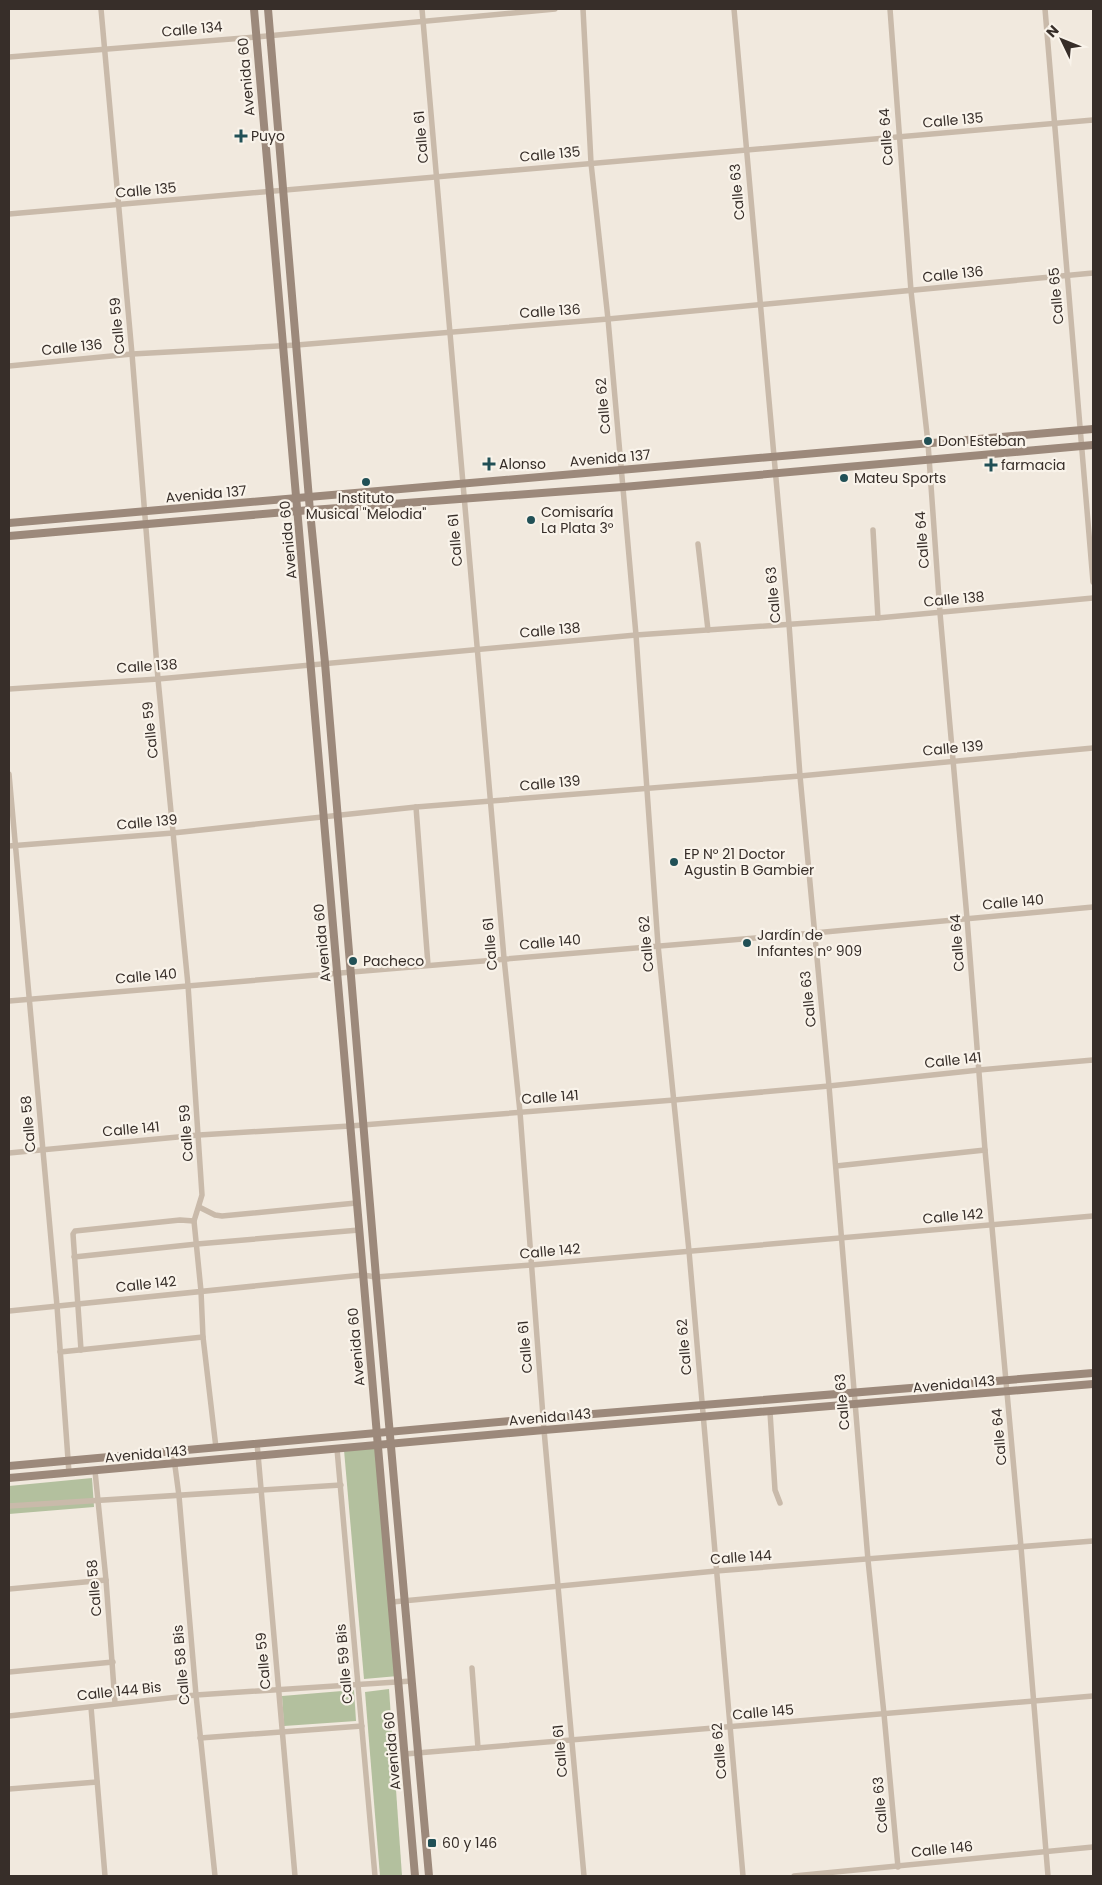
<svg xmlns="http://www.w3.org/2000/svg" width="1102" height="1885" viewBox="0 0 1102 1885" font-family="Poppins,sans-serif">
	<style>
		.green { fill: #b3c09e }
		.lines { fill: none; stroke-linecap: round; stroke-linejoin: round }
		.minor { stroke: #c9baaa; stroke-width: 5.5 }
		.secondary { stroke: #9c897b; stroke-width: 8 }
		.poi-dot { fill: #215056; stroke: #f9f3ea; stroke-width: 2 }
		.labels { text-anchor: middle; stroke-width: 4.5; stroke-linejoin: round; paint-order: stroke }
		.street-label { font-size: 14px; fill: #372e29; stroke: #f9f3ea }
		.poi-label { font-size: 14px; fill: #372e29; stroke: #f9f3ea; text-anchor: start }
	</style>
	<rect width="100%" height="100%" fill="#f1e9de"/>
	<g class="green">
		<path d="M378,1447L398,1676L364,1679L344,1450Z"/>
		<path d="M92,1478L94,1507L9,1514V1486Z"/>
		<path d="M389,1689L402,1876H380L365,1692Z"/>
		<path d="M354,1690L356,1721L284,1726L282,1696Z"/>
	</g>
	<g class="lines">
		<g class="minor">
			<path d="M101,9L132,354L158,679L188,985L202,1195L194,1221L201,1291L203,1337L216,1448"/>
			<path d="M422,9L504,958L520,1112L544,1430L584,1876"/>
			<path d="M583,9L591,163L608,319L636,635L658,945L689,1251L743,1876"/>
			<path d="M734,9L789,624L800,776L829,1086L868,1560L884,1714L898,1867"/>
			<path d="M890,9L911,291L928,443L940,613L967,918L985,1150L1021,1547L1048,1876"/>
			<path d="M1045,9L1093,582"/>
			<path d="M9,57L256,37L555,9"/>
			<path d="M9,214L1093,120"/>
			<path d="M9,366L132,354L297,345L608,319L1093,273"/>
			<path d="M873,530L878,618"/>
			<path d="M698,544L708,630"/>
			<path d="M9,689L158,679L636,635L878,618L1093,598"/>
			<path d="M9,774L57,1306L69,1473"/>
			<path d="M416,807L428,965"/>
			<path d="M9,846L173,833L416,807L800,776L1093,748"/>
			<path d="M9,1001L814,933L1093,907"/>
			<path d="M9,1153L199,1135L350,1126L674,1100L829,1086L979,1070L1093,1060"/>
			<path d="M836,1166L985,1150"/>
			<path d="M199,1207L215,1215L222,1216L356,1203"/>
			<path d="M74,1257L197,1244L359,1230"/>
			<path d="M9,1311L363,1275L376,1277L531,1265L1093,1216"/>
			<path d="M81,1350L73,1234L75,1231L180,1220L194,1221"/>
			<path d="M60,1352L203,1337"/>
			<path d="M770,1412L775,1490L780,1503"/>
			<path d="M257,1443L295,1876"/>
			<path d="M337,1449L375,1876"/>
			<path d="M173,1451L179,1496L196,1695L215,1876"/>
			<path d="M95,1471L106,1580L115,1703"/>
			<path d="M9,1506L341,1485"/>
			<path d="M9,1589L106,1580"/>
			<path d="M392,1602L716,1571L1093,1541"/>
			<path d="M472,1668L478,1748"/>
			<path d="M9,1672L113,1662"/>
			<path d="M91,1707L105,1876"/>
			<path d="M9,1716L196,1695L412,1681"/>
			<path d="M200,1738L362,1726"/>
			<path d="M405,1754L1093,1696"/>
			<path d="M9,1789L97,1782"/>
			<path d="M794,1876L1093,1847"/>
		</g>
		<g class="secondary">
			<path d="M254,9L415,1876"/>
			<path d="M268,9L310,511L325,663L376,1277L429,1876"/>
			<path d="M9,523L1093,429"/>
			<path d="M9,536L298,511L623,487L1093,445"/>
			<path d="M9,1466L544,1418L1093,1373"/>
			<path d="M9,1478L544,1430L1093,1384"/>
		</g>
	</g>
	<g class="poi-dot">
		<path d="M238.5 128.5h5v5h5v5h-5v5h-5v-5h-5v-5h5z"/>
		<circle cx="928" cy="441" r="5"/>
		<path d="M486.5 456.5h5v5h5v5h-5v5h-5v-5h-5v-5h5z"/>
		<path d="M988.5 457.5h5v5h5v5h-5v5h-5v-5h-5v-5h5z"/>
		<circle cx="844" cy="478" r="5"/>
		<circle cx="366" cy="482" r="5"/>
		<circle cx="531" cy="520" r="5"/>
		<circle cx="674" cy="862" r="5"/>
		<circle cx="747" cy="943" r="5"/>
		<circle cx="353" cy="961" r="5"/>
		<rect x="427" y="1838" width="10" height="10" rx="2.5"/>
	</g>
	<g class="labels">
		<g class="street-label">
			<text transform="translate(192 29) rotate(-5)" y="5">Calle 134</text>
			<text transform="translate(246 77) rotate(-95)" y="5">Avenida 60</text>
			<text transform="translate(953 120) rotate(-5)" y="5">Calle 135</text>
			<text transform="translate(421 137) rotate(-95)" y="5">Calle 61</text>
			<text transform="translate(886 137) rotate(-94)" y="5">Calle 64</text>
			<text transform="translate(550 154) rotate(-5)" y="5">Calle 135</text>
			<text transform="translate(146 190) rotate(-5)" y="5">Calle 135</text>
			<text transform="translate(737 192) rotate(-95)" y="5">Calle 63</text>
			<text transform="translate(953 274) rotate(-6)" y="5">Calle 136</text>
			<text transform="translate(1056 296) rotate(-95)" y="5">Calle 65</text>
			<text transform="translate(550 311) rotate(-4)" y="5">Calle 136</text>
			<text transform="translate(117 326) rotate(-95)" y="5">Calle 59</text>
			<text transform="translate(72 347) rotate(-6)" y="5">Calle 136</text>
			<text transform="translate(603 406) rotate(-95)" y="5">Calle 62</text>
			<text transform="translate(610 458) rotate(-5)" y="5">Avenida 137</text>
			<text transform="translate(206 494) rotate(-5)" y="5">Avenida 137</text>
			<text transform="translate(288 540) rotate(-95)" y="5">Avenida 60</text>
			<text transform="translate(455 540) rotate(-95)" y="5">Calle 61</text>
			<text transform="translate(922 540) rotate(-94)" y="5">Calle 64</text>
			<text transform="translate(773 595) rotate(-95)" y="5">Calle 63</text>
			<text transform="translate(954 599) rotate(-5)" y="5">Calle 138</text>
			<text transform="translate(550 630) rotate(-5)" y="5">Calle 138</text>
			<text transform="translate(147 666) rotate(-4)" y="5">Calle 138</text>
			<text transform="translate(150 730) rotate(-96)" y="5">Calle 59</text>
			<text transform="translate(953 748) rotate(-5)" y="5">Calle 139</text>
			<text transform="translate(550 783) rotate(-5)" y="5">Calle 139</text>
			<text transform="translate(147 822) rotate(-5)" y="5">Calle 139</text>
			<text transform="translate(1013 902) rotate(-5)" y="5">Calle 140</text>
			<text transform="translate(550 942) rotate(-5)" y="5">Calle 140</text>
			<text transform="translate(322 943) rotate(-95)" y="5">Avenida 60</text>
			<text transform="translate(957 943) rotate(-94)" y="5">Calle 64</text>
			<text transform="translate(490 944) rotate(-95)" y="5">Calle 61</text>
			<text transform="translate(646 944) rotate(-95)" y="5">Calle 62</text>
			<text transform="translate(146 976) rotate(-5)" y="5">Calle 140</text>
			<text transform="translate(808 999) rotate(-96)" y="5">Calle 63</text>
			<text transform="translate(953 1060) rotate(-6)" y="5">Calle 141</text>
			<text transform="translate(550 1097) rotate(-4)" y="5">Calle 141</text>
			<text transform="translate(28 1124) rotate(-95)" y="5">Calle 58</text>
			<text transform="translate(131 1129) rotate(-5)" y="5">Calle 141</text>
			<text transform="translate(186 1133) rotate(-94)" y="5">Calle 59</text>
			<text transform="translate(953 1216) rotate(-5)" y="5">Calle 142</text>
			<text transform="translate(550 1251) rotate(-5)" y="5">Calle 142</text>
			<text transform="translate(146 1284) rotate(-6)" y="5">Calle 142</text>
			<text transform="translate(356 1347) rotate(-95)" y="5">Avenida 60</text>
			<text transform="translate(525 1347) rotate(-95)" y="5">Calle 61</text>
			<text transform="translate(684 1347) rotate(-95)" y="5">Calle 62</text>
			<text transform="translate(954 1384) rotate(-5)" y="5">Avenida 143</text>
			<text transform="translate(842 1402) rotate(-95)" y="5">Calle 63</text>
			<text transform="translate(550 1417) rotate(-5)" y="5">Avenida 143</text>
			<text transform="translate(999 1437) rotate(-95)" y="5">Calle 64</text>
			<text transform="translate(146 1454) rotate(-5)" y="5">Avenida 143</text>
			<text transform="translate(741 1557) rotate(-4)" y="5">Calle 144</text>
			<text transform="translate(94 1588) rotate(-95)" y="5">Calle 58</text>
			<text transform="translate(263 1661) rotate(-95)" y="5">Calle 59</text>
			<text transform="translate(344 1664) rotate(-95)" y="5">Calle 59 Bis</text>
			<text transform="translate(181 1665) rotate(-95)" y="5">Calle 58 Bis</text>
			<text transform="translate(119 1691) rotate(-6)" y="5">Calle 144 Bis</text>
			<text transform="translate(763 1712) rotate(-5)" y="5">Calle 145</text>
			<text transform="translate(392 1751) rotate(-95)" y="5">Avenida 60</text>
			<text transform="translate(560 1751) rotate(-95)" y="5">Calle 61</text>
			<text transform="translate(719 1751) rotate(-95)" y="5">Calle 62</text>
			<text transform="translate(880 1805) rotate(-95)" y="5">Calle 63</text>
			<text transform="translate(942 1849) rotate(-6)" y="5">Calle 146</text>
		</g>
		<g class="poi-label">
			<text x="251" y="141">Puyo</text>
			<text x="938" y="446">Don Esteban</text>
			<text x="499" y="469">Alonso</text>
			<text x="1001" y="470">farmacia</text>
			<text x="854" y="483">Mateu Sports</text>
			<text x="366" y="503" text-anchor="middle">Instituto<tspan x="366" dy="16">Musical "Melodia"</tspan></text>
			<text x="541" y="517">Comisaría<tspan x="541" dy="16">La Plata 3°</tspan></text>
			<text x="684" y="859">EP N° 21 Doctor<tspan x="684" dy="16">Agustin B Gambier</tspan></text>
			<text x="757" y="940">Jardín de<tspan x="757" dy="16">Infantes n° 909</tspan></text>
			<text x="363" y="966">Pacheco</text>
			<text x="442" y="1848">60 y 146</text>
		</g>
	</g>
	<rect width="1102" height="1885" fill="none" stroke="#372e29" stroke-width="20"/>
	<g transform="translate(1062 40) rotate(313)" stroke="#f9f3ea" stroke-width="4" paint-order="stroke">
	<path d="M0-4L9 19L0 12L-9 19Z" fill="#372e29"/>
	<text y="-8" font-size="14" font-weight="bold" text-anchor="middle" fill="#372e29">N</text>
	</g>
</svg>
